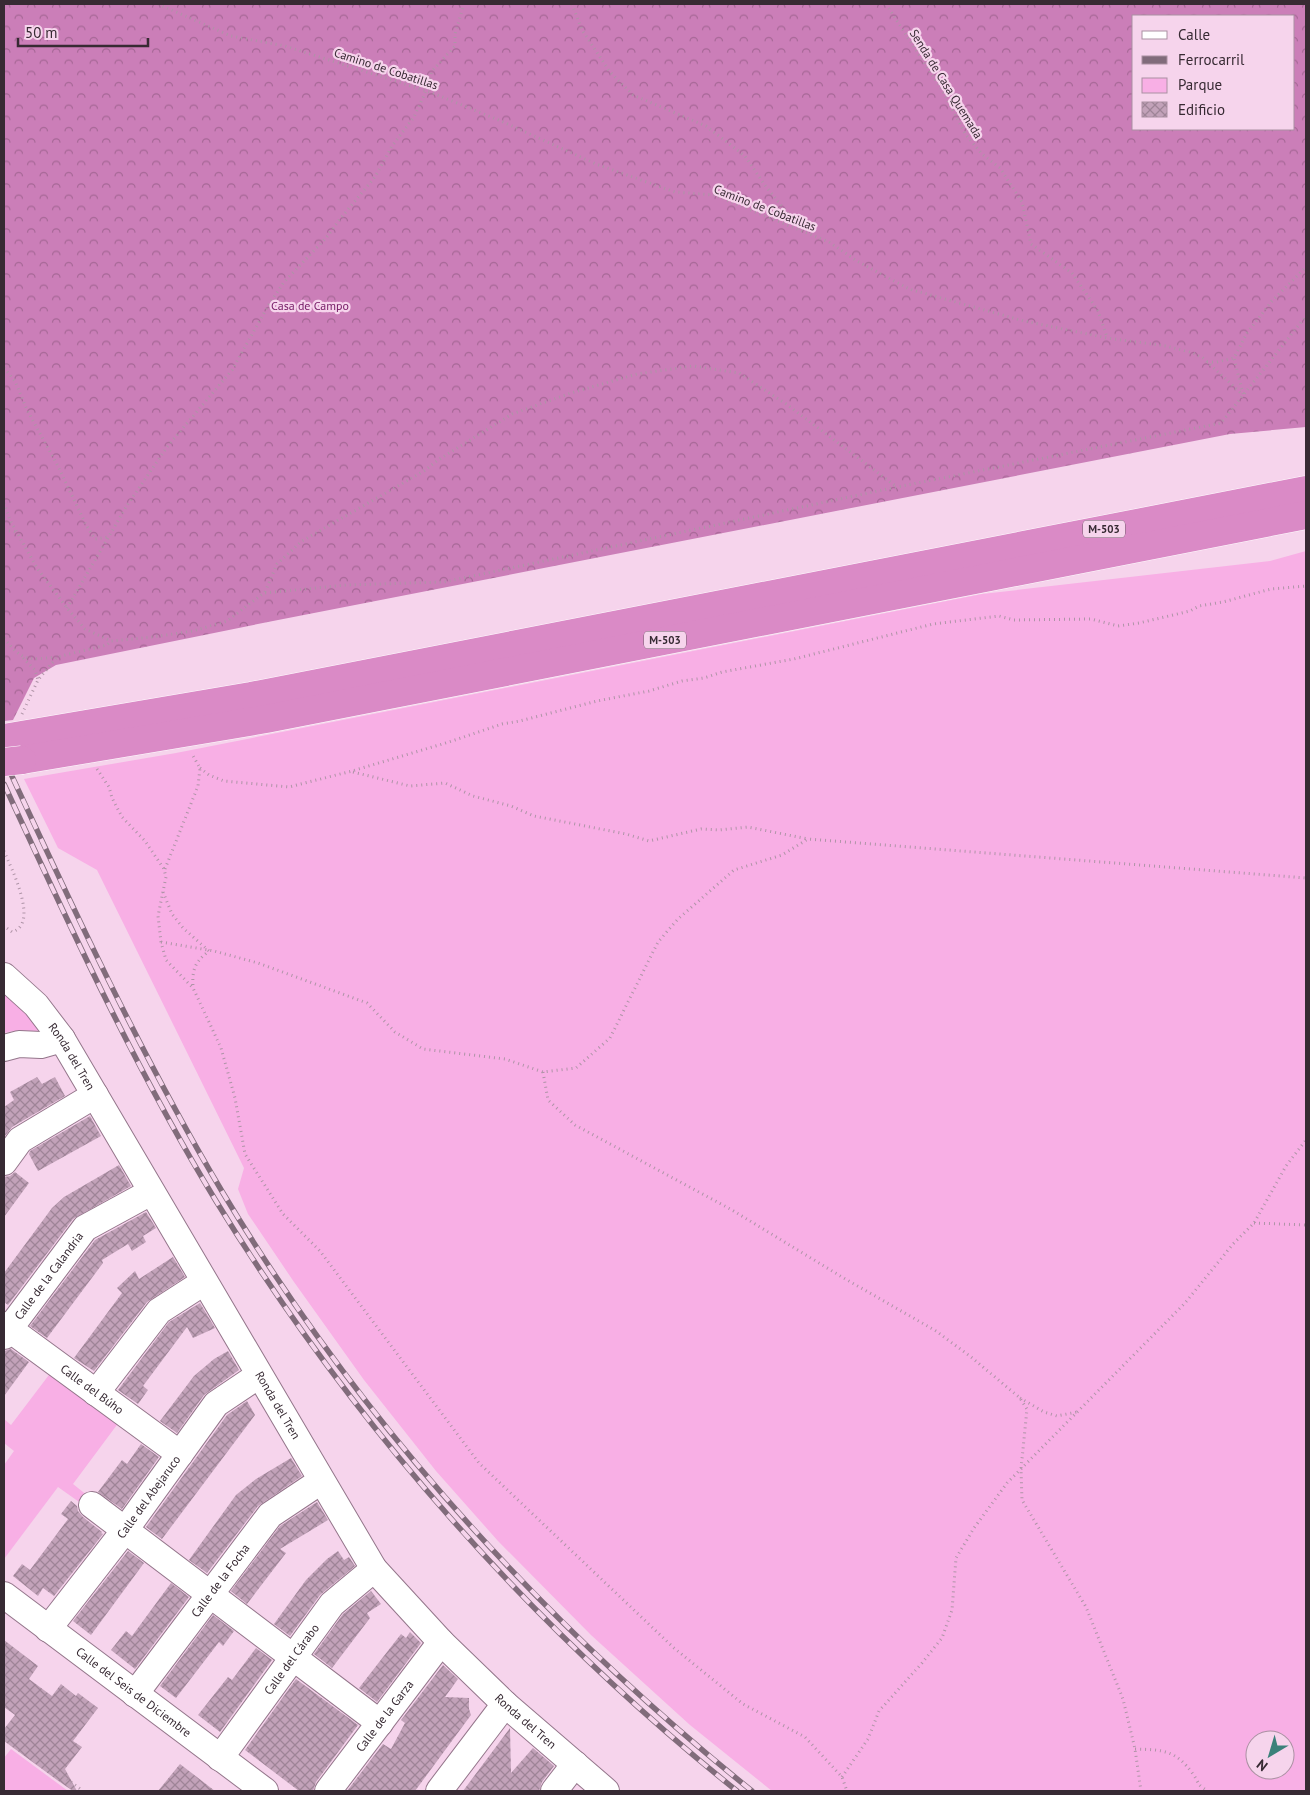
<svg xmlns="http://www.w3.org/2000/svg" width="1310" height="1795" viewBox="0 0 1310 1795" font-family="'PT Sans',sans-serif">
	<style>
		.green { fill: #f8afe5; fill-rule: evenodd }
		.forest { fill: url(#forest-crowns); fill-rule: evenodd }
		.building { fill: url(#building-cross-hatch) }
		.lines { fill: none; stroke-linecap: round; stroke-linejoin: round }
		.minor-casing { stroke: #94768b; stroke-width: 28 }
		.highway-casing { stroke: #fff; stroke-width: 29 }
		.path { stroke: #af94a7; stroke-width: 3; stroke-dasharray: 1 4; stroke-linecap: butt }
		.minor { stroke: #fff; stroke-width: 26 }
		.highway { stroke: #da8ac6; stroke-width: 28 }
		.rail-casing { stroke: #816c7b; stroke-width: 5.5 }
		.rail { stroke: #f6d4ec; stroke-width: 4; stroke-dasharray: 11; stroke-linecap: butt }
		.highway-bridge-casing { stroke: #fff; stroke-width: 29; stroke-linecap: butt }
		.highway-bridge { stroke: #da8ac6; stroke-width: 28 }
		.labels { text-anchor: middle; stroke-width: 4.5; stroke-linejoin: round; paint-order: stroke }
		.shield { fill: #f6d4ec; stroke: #705d6a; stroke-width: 1 }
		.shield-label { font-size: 11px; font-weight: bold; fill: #372a33 }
		.street-label { font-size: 12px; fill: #372a33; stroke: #f6d4ec }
		.park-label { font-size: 12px; fill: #741964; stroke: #f6d4ec }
	</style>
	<defs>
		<pattern id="forest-crowns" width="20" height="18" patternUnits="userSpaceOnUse" patternTransform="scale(1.25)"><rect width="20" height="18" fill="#cb7eb8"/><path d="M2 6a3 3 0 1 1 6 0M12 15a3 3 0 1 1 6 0" fill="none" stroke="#a66796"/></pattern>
		<pattern id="building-cross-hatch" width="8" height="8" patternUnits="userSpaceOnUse" patternTransform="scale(1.25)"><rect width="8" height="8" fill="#c2a2b9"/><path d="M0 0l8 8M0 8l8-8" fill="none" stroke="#9e8497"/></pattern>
	</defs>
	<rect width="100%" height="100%" fill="#f6d4ec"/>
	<g class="green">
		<path d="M1306,551V1791H772L690,1725L591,1635L498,1541L436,1471L364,1380L294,1282L248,1214L238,1189L244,1168L97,870L58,848L24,779L176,753L982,594L1270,561ZM1255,1740H1285V1770H1255Z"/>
		<path d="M4,994L8,995C18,1004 37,1018 38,1032L36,1033C25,1030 14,1030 4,1033Z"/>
		<path d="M55,1367L122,1418L73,1484L88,1496L82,1504L58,1487L4,1559V1465L14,1451L4,1443V1419L11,1425Z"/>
		<path d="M11,1749L68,1791H4V1758Z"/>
	</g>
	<path class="forest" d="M4,4H1306V427L1230,434L273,621L56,665L34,678L13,720L4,721ZM1294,16V129H1134V16Z"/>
	<g class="building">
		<path d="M37,1077L42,1084L55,1077L65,1096L12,1127L4,1137V1107L14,1100L10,1092Z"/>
		<path d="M90,1116L101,1136L38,1171L29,1154L30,1151Z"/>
		<path d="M119,1165L131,1186L73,1219L8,1305L4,1302V1273L52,1208L64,1197Z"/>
		<path d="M15,1172L29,1183L4,1217V1177L10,1176Z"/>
		<path d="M146,1212L156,1228L143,1236L146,1242L132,1251L128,1244L102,1260L103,1263L47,1338L30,1326L95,1240Z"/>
		<path d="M173,1257L185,1277L147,1302L94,1371L74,1358L122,1293L117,1288L135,1271L139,1279Z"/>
		<path d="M200,1303L215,1328L193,1338L187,1327L143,1386L148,1390L138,1404L118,1390L169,1322Z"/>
		<path d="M11,1349L29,1362L4,1396V1351Z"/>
		<path d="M228,1351L239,1370L204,1395L177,1433L160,1421L194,1376L214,1359Z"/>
		<path d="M247,1401L255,1415L162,1539L146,1527L227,1415Z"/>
		<path d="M141,1444L159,1457L122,1509L98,1492L122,1460L127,1464Z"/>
		<path d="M291,1458L302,1476L258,1506L207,1573L189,1560L236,1495L256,1479Z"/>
		<path d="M71,1501L77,1506L78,1511L83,1517L102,1532L101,1533L103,1534L54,1596L43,1588L38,1596L13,1576L22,1564L30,1570L68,1519L61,1514Z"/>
		<path d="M317,1502L328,1520L280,1549L286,1553L247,1604L231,1591L280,1526Z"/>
		<path d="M128,1551L144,1563L91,1635L73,1621Z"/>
		<path d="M338,1551L344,1560L349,1557L355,1566L320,1595L290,1636L274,1624L306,1580L327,1559Z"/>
		<path d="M171,1583L189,1597L135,1669L111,1650L126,1631L132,1636Z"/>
		<path d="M371,1591L381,1604L367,1613L370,1618L332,1668L314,1654L343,1614Z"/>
		<path d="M213,1615L234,1631L223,1646L219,1642L176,1698L160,1686Z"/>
		<path d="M410,1632L421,1643L377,1702L359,1688L401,1634L406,1638Z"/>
		<path d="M4,1640L38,1666L29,1679L52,1696L61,1684L76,1696L78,1693L98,1708L73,1741L82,1747L65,1769L77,1791H73L57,1780L4,1741V1729L15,1715L4,1707Z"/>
		<path d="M256,1648L272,1660L220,1732L198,1715L228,1677L232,1680Z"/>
		<path d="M443,1665L458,1679L445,1697L469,1698V1709L471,1715L415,1791H347L383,1744L391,1749L405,1723L401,1720Z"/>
		<path d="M296,1679L358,1725L316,1782L313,1791H299L245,1750Z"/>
		<path d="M510,1728L511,1773L533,1748L554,1766L542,1782L539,1791H463Z"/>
		<path d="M180,1764L215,1791H158Z"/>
	</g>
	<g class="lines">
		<defs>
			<g id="minor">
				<path id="s1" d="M4,976L36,1005L62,1039L374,1569L441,1642L505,1704L606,1791"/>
				<path d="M4,1048L19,1044L41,1045L62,1039"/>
				<path d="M4,1162L20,1140L95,1095"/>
				<path id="s2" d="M4,1325L180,1454"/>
				<path id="s3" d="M4,1336L85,1228L151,1192"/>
				<path d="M96,1393L159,1311L204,1282"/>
				<path d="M92,1505L380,1723"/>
				<path id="s4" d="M4,1595L265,1791"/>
				<path id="s5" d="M48,1629L125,1530L216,1404L259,1375"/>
				<path id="s6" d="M135,1694L270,1515L321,1481"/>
				<path id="s7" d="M220,1758L332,1604L374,1569"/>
				<path id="s8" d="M328,1791L441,1642"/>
				<path d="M439,1791L505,1704"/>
				<path d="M554,1791L575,1764"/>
			</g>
			<g id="highway">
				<path d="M4,738L251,696L1306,490"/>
				<path d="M22,760L266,719L1306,515"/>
			</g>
		</defs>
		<use href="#minor" class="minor-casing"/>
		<use href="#highway" class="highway-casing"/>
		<g class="path">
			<path d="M158,4L231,36L285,46L430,92L501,121L596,164L675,192L714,195L829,242L857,261L909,289L1024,321L1107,338L1166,346L1193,353L1203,358L1243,395"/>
			<path d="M572,4L582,30L610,72L633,95L706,126L745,156L764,184L801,230"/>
			<path d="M886,4L942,90L966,135L982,154L1000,168L1022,202L1031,244L1072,273L1098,311L1107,337"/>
			<path d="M1207,362H1217L1234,358"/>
			<path d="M4,368L15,381L27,410L58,466L86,525L95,539L108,537"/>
			<path d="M1243,394L1234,358L1247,333L1272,301L1306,267"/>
			<path d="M4,503L10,520L37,568L67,608L85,629L111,641L153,637L193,631L227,621L264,593L346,585L444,582L897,487L1221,423L1306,316"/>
			<path d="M4,530L16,532"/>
			<path d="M265,592L277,564L302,541L424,471L438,460L512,414L571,393L637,374L693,366L739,373L786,404L897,487"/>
			<path d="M67,608L126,507L167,447L232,370L268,306L284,282L326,238L340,219L375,177L392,146L414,117L426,91L432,71L455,46V34L464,4"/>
			<path d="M4,638C23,662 28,660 56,657"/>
			<path d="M23,658L35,670L38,680"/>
			<path d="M22,714L38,680L57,657L107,645L111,641"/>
			<path d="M200,768L209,775L224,781L289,787L352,771L449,742L502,724L520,721L597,701L649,691L682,681L704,678L722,672L794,659L933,624L999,616L1014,620L1091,619L1118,626L1139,623L1190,611L1199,606L1223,602L1271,589L1306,586"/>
			<path d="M97,769L109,787L112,798L122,817L145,841L164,869L166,877L158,916L161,942L166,960L193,988L209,1022L221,1048L235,1098L245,1154L283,1214L320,1251L479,1463L674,1648L743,1704L805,1737L842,1777L847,1791"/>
			<path d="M353,772L410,786L445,783L473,796L511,806L534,816L626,834L649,841L701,829L719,830L748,827L808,839"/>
			<path d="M4,851C11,868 40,924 12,932L4,926"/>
			<path d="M165,869L198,786L200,768L192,754"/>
			<path d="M163,892L172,914L183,928L209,951C195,962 192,969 193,987"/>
			<path d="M161,942L214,951L258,963L367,1003L395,1032L423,1049L505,1059L543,1072L576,1068L610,1038L658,942L678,919L734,870L782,855L808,839L1306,878"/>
			<path d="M543,1072L548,1100L575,1125L732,1210L842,1277L936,1331L971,1357L1020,1398L1027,1409L1021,1469L1022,1500L1086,1607L1123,1699L1135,1749L1141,1791"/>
			<path d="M1254,1223L1306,1225"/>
			<path d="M1020,1398L1044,1412L1057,1416L1077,1412"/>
			<path d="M1135,1749C1162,1750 1175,1749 1193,1774C1200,1784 1196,1784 1208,1791"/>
			<path d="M63,1776L83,1791"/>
			<path d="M842,1777L868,1739L879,1711L922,1663L942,1638L952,1610L956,1558L974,1528L1007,1483L1185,1303L1233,1244L1254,1223L1286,1166L1306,1140"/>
		</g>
		<use href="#minor" class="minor"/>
		<use href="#highway" class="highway"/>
		<defs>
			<g id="rail">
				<path d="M4,759C72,906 140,1054 223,1193C361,1423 544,1623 752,1791"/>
				<path d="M4,784C69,925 135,1068 216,1201C354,1426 531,1626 737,1791"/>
			</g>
		</defs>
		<use href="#rail" class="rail-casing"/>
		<use href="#rail" class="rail"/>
		<defs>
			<path id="highway-bridge" d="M4,762L22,760"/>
		</defs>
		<use href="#highway-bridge" class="highway-bridge-casing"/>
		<use href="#highway-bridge" class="highway-bridge"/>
	</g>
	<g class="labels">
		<g class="shield">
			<rect x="1083" y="520.5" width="42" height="17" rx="4"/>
			<rect x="644" y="631.5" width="42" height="17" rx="4"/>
		</g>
		<g class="shield-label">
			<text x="1104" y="533">M-503</text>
			<text x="665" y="644">M-503</text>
		</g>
		<g class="street-label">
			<text transform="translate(386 69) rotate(18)" y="4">Camino de Cobatillas</text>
			<text transform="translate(946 84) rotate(58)" y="4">Senda de Casa Quemada</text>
			<text transform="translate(765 208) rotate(21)" y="4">Camino de Cobatillas</text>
			<text dy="4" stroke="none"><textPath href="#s1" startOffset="106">Ronda del Tren</textPath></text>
			<text dy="4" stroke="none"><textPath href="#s3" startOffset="75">Calle de la Calandria</textPath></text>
			<text dy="4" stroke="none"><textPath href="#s2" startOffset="109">Calle del Búho</textPath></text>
			<text dy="4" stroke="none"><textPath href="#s1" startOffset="511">Ronda del Tren</textPath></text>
			<text dy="4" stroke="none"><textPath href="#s5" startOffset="166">Calle del Abejaruco</textPath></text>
			<text dy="4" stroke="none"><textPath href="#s6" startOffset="142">Calle de la Focha</textPath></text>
			<text dy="4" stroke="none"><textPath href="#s7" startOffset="122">Calle del Cárabo</textPath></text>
			<text dy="4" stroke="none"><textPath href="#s4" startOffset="162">Calle del Seis de Diciembre</textPath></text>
			<text dy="4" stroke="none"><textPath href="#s8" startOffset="94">Calle de la Garza</textPath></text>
			<text dy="4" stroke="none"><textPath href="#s1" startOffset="916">Ronda del Tren</textPath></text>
		</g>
		<g class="park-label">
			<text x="310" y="310">Casa de Campo</text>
		</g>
	</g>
	<rect width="1310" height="1795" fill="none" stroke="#372a33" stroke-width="10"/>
	<rect x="1132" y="15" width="162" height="115" fill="#f6d4ec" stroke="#aa90a2"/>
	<rect x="1142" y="31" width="25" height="8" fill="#ffffff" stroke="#aa90a2"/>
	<text x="1178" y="40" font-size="15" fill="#372a33">Calle</text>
	<rect x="1142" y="56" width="25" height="8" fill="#816c7b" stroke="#aa90a2"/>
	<text x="1178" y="65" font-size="15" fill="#372a33">Ferrocarril</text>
	<rect x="1142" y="78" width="25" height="15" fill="#f8afe5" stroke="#aa90a2"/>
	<text x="1178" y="90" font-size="15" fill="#372a33">Parque</text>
	<rect x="1142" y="102" width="25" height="15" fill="url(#building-cross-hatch)" stroke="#aa90a2"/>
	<text x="1178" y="115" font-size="15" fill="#372a33">Edificio</text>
	<g transform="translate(1270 1755) rotate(218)"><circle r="24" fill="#f6d4ec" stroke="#aa90a2"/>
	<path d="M0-4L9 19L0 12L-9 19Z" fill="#3b817a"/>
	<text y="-8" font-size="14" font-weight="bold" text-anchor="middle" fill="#372a33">N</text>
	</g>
	<path d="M18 38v8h130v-8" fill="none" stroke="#372a33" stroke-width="2.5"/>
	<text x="25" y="38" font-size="15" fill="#372a33" stroke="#f6d4ec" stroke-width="4" paint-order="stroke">50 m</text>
</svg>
